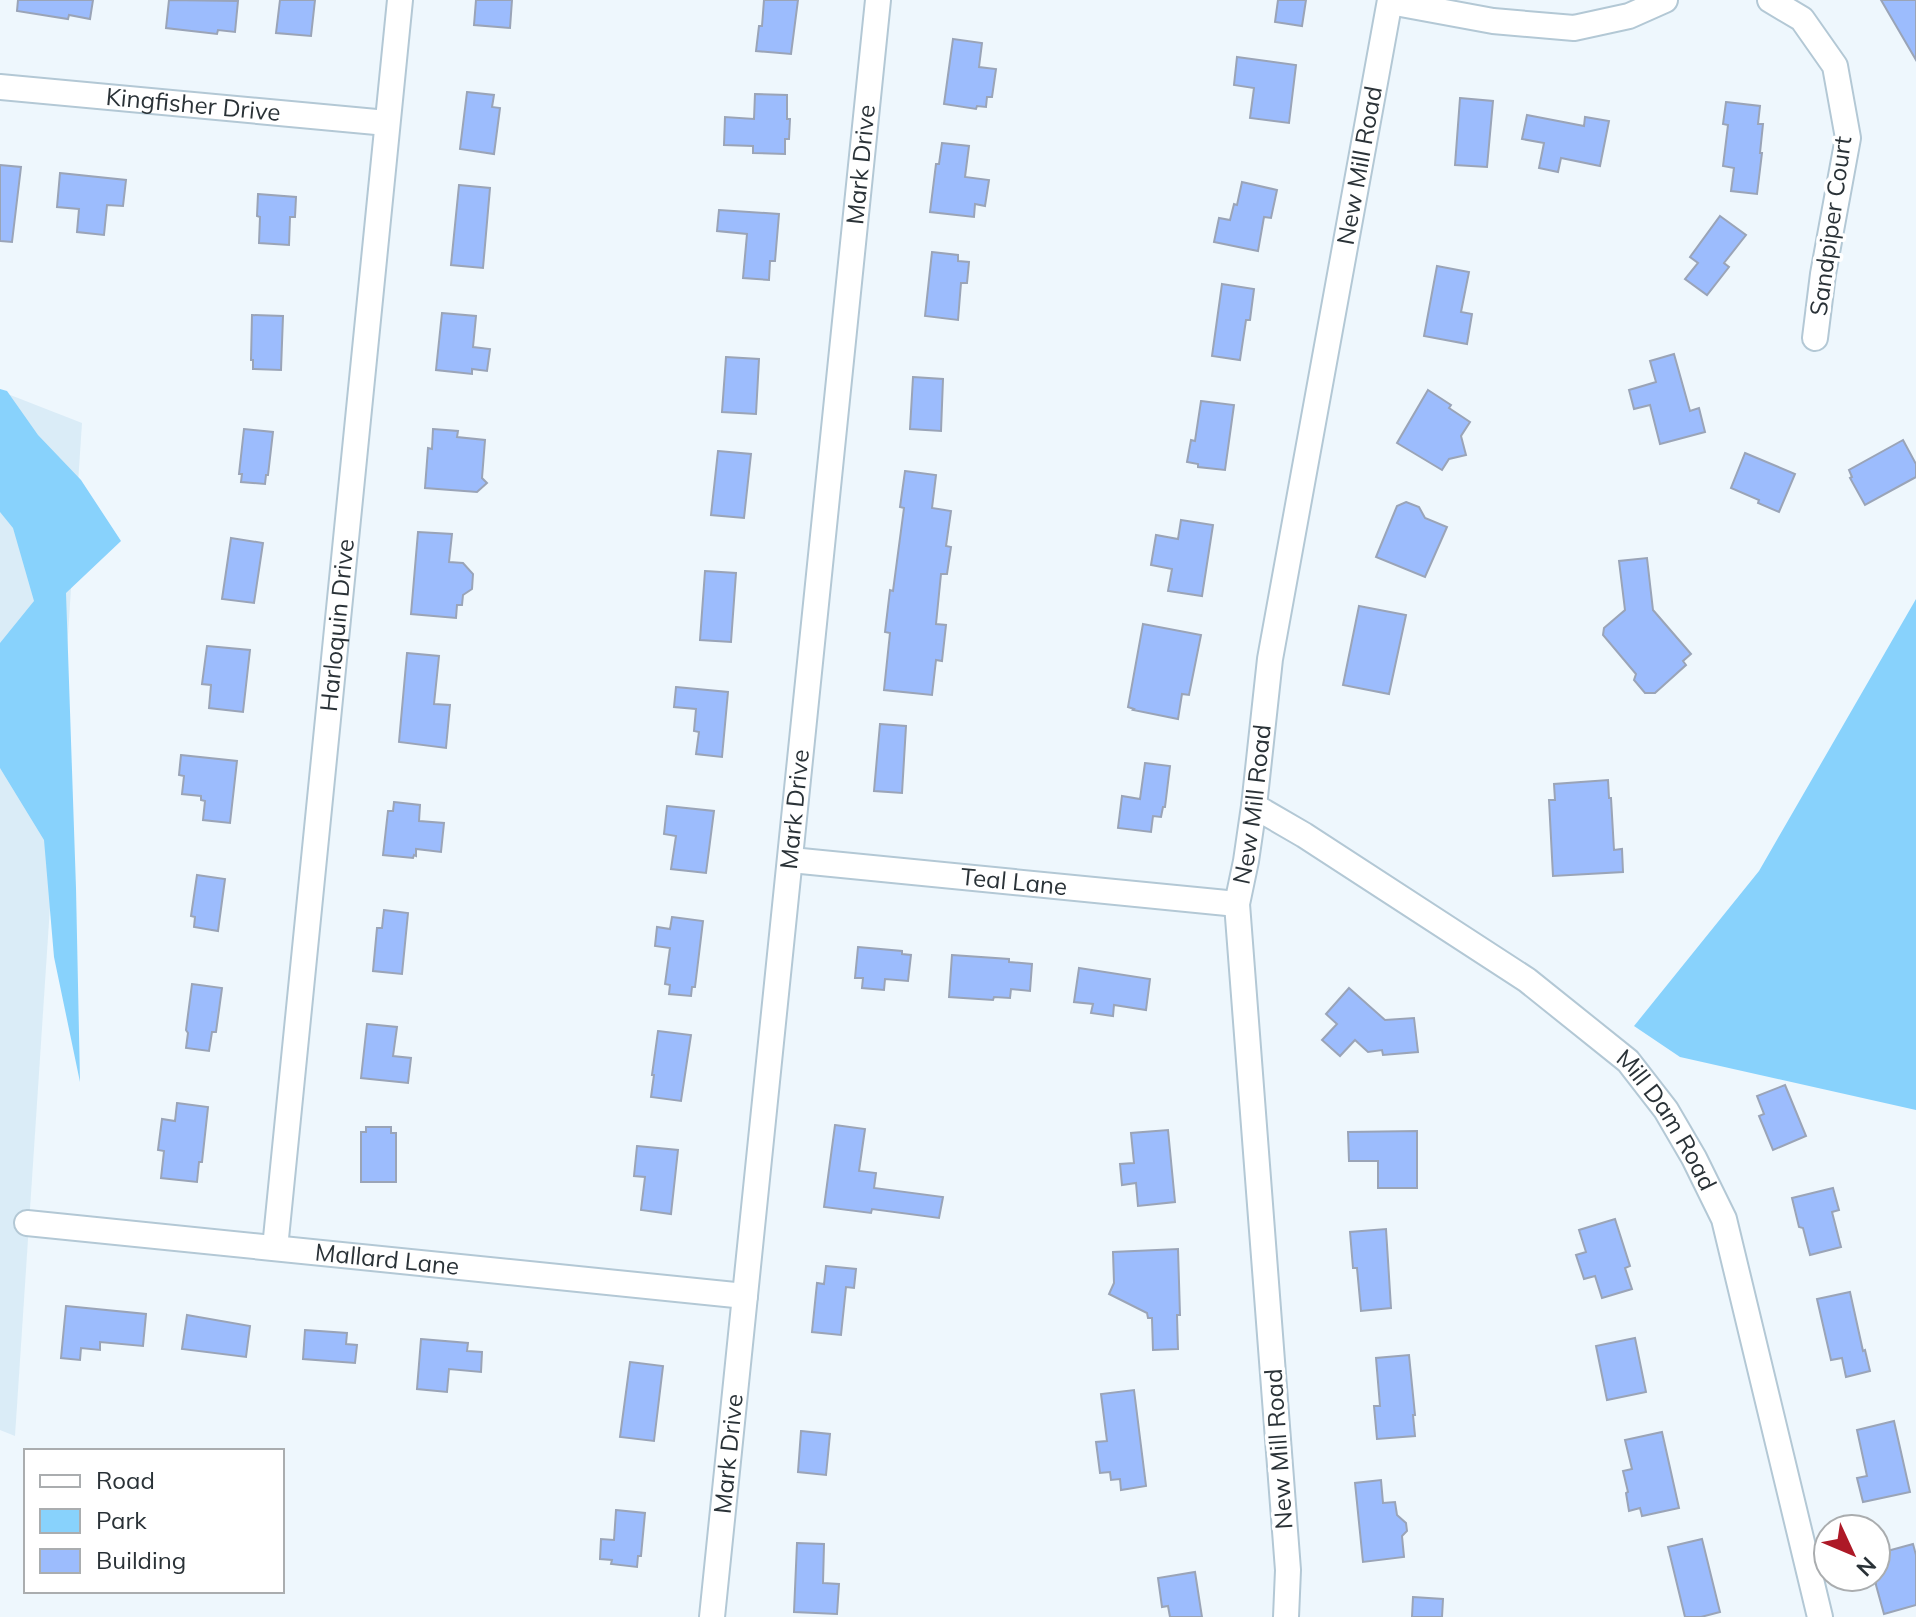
<svg xmlns="http://www.w3.org/2000/svg" width="1916" height="1617" viewBox="0 0 1916 1617" font-family="Mulish,sans-serif">
	<style>
		.built { fill: #daecf7 }
		.green { fill: #88d2fc }
		.building { fill: #9cbcfd; stroke: #9aa4b7; stroke-width: 2 }
		.lines { fill: none; stroke-linecap: round; stroke-linejoin: round }
		.street-casing { stroke: #b3c8d5; stroke-width: 28 }
		.street { stroke: #fff; stroke-width: 24 }
		.labels { text-anchor: middle; stroke-width: 7; stroke-linejoin: round; paint-order: stroke }
		.street-label { font-size: 24px; fill: #2a3237; stroke: #fff }
	</style>
	<rect width="100%" height="100%" fill="#eef7fd"/>
	<path class="built" d="M0,391L82,423L15,1436L0,1430Z"/>
	<g class="green">
		<path d="M0,389L7,391L38,435L81,480L121,541L66,593L76,888L80,1082L54,957L44,840L0,768V643L34,601L13,528L0,512Z"/>
		<path d="M1916,599V1110L1680,1057L1634,1026L1759,871Z"/>
	</g>
	<g class="building">
		<path d="M18,0H93L90,19L69,15L68,19L17,11Z"/>
		<path d="M169,0L238,1L235,32L218,30L217,34L166,28Z"/>
		<path d="M280,0H315L311,36L276,33Z"/>
		<path d="M476,0H512L510,28L474,25Z"/>
		<path d="M764,0H798L791,54L756,51L759,26H762Z"/>
		<path d="M1278,0H1306L1302,26L1275,22Z"/>
		<path d="M1881,0H1916V60Z"/>
		<path d="M953,39L982,43L979,67L996,69L992,97H987L986,107L977,106L976,109L944,104Z"/>
		<path d="M1237,57L1296,65L1289,123L1250,118L1254,88L1234,85Z"/>
		<path d="M467,92L494,95L492,107L500,108L494,154L460,149Z"/>
		<path d="M755,94L787,95V119H790L789,139H785V154L753,153V146L724,145L725,117L754,119Z"/>
		<path d="M1460,98L1493,101L1487,167L1455,165Z"/>
		<path d="M1726,102L1760,106L1758,124H1763L1760,153H1762L1757,194L1731,191L1734,168L1723,166L1728,125L1723,124Z"/>
		<path d="M1527,115L1584,126L1585,117L1609,121L1600,166L1561,158L1558,172L1539,168L1544,143L1522,139Z"/>
		<path d="M942,143L969,146L965,177L989,180L985,206L975,204L974,217L930,212L936,164H939Z"/>
		<path d="M0,165L21,167L12,242L0,241Z"/>
		<path d="M60,173L126,180L123,206L107,205L104,235L77,232L79,209L57,207Z"/>
		<path d="M1242,182L1277,190L1271,218L1264,217L1258,251L1214,242L1219,218L1230,220L1234,204L1237,205Z"/>
		<path d="M459,185L490,188L483,268L451,265Z"/>
		<path d="M258,194L296,197L295,217H290L289,245L259,243L260,217L257,216Z"/>
		<path d="M719,210L779,214L775,261H770L769,280L743,278L747,234L717,231Z"/>
		<path d="M1720,216L1746,235L1724,263L1729,267L1707,295L1685,279L1698,263L1690,257Z"/>
		<path d="M932,252L958,255V261L969,262L967,283H961L958,320L925,316Z"/>
		<path d="M1437,266L1469,272L1461,312L1472,314L1467,344L1424,336Z"/>
		<path d="M1222,284L1254,289L1250,320H1246L1240,360L1212,356Z"/>
		<path d="M442,313L476,316L473,347L490,349L487,371L472,369V374L436,370Z"/>
		<path d="M252,315L283,316L281,370L253,369V360H251Z"/>
		<path d="M1674,354L1690,411L1699,408L1705,432L1660,444L1650,405L1634,409L1629,390L1656,382L1650,361Z"/>
		<path d="M726,357L759,359L756,414L722,412Z"/>
		<path d="M913,377L943,379L941,431L910,429Z"/>
		<path d="M1428,390L1451,405L1449,408L1470,422L1461,436L1466,455L1449,459L1442,470L1397,443Z"/>
		<path d="M1201,401L1234,405L1225,470L1198,467V464L1187,462L1191,440L1195,441Z"/>
		<path d="M244,429L273,432L268,475H266L265,484L241,482L242,474H239Z"/>
		<path d="M433,429L458,431L457,437L485,440L482,478L487,483L477,492L425,488L428,448L432,449Z"/>
		<path d="M1903,440L1916,464V477L1865,505L1850,478L1852,477L1849,470Z"/>
		<path d="M718,451L751,454L744,518L711,515Z"/>
		<path d="M1745,453L1795,474L1779,512L1758,503L1759,500L1731,488Z"/>
		<path d="M905,471L936,475L932,508L951,511L946,546L951,547L947,574H941L936,624L946,625L942,661L936,660L932,695L884,690L890,633L885,632L890,590L893,591L904,508L900,507Z"/>
		<path d="M1406,502L1419,507L1425,518L1447,527L1425,577L1376,557L1397,506Z"/>
		<path d="M1181,520L1213,525L1202,596L1168,591L1172,569L1151,565L1156,535L1178,539Z"/>
		<path d="M418,532L452,534L449,562L463,563L473,574L472,589L463,595L462,605H457L456,618L411,614Z"/>
		<path d="M231,538L263,543L254,603L222,599Z"/>
		<path d="M1647,558L1653,610L1691,654L1683,661L1686,665L1655,693H1645L1634,680L1636,674L1603,635L1604,628L1625,610L1619,561Z"/>
		<path d="M705,571L736,573L731,642L700,640Z"/>
		<path d="M1359,606L1406,615L1389,694L1343,685Z"/>
		<path d="M1143,624L1201,635L1189,695L1182,694L1178,719L1133,710L1134,709L1128,707Z"/>
		<path d="M207,646L250,650L243,712L209,708L211,685L202,684Z"/>
		<path d="M407,653L439,656L434,704L450,705L446,748L399,742Z"/>
		<path d="M676,687L728,692L722,757L696,754L699,732L694,731L696,709L674,707Z"/>
		<path d="M880,724L906,726L902,793L874,791Z"/>
		<path d="M181,755L237,761L230,823L203,820L205,801L201,800V796L182,794L184,776L179,775Z"/>
		<path d="M1145,763L1170,766L1165,807H1163L1161,817L1153,816L1151,832L1118,828L1122,796L1140,799Z"/>
		<path d="M1608,780L1609,798H1611L1614,850L1622,849L1623,872L1553,876L1549,800H1555L1554,784Z"/>
		<path d="M394,802L420,805L419,821L444,823L441,852L416,849V856L414,855L413,858L383,855L388,811H393Z"/>
		<path d="M667,806L714,811L706,873L671,869L676,836L664,834Z"/>
		<path d="M197,875L225,879L218,931L194,927L195,917L191,916Z"/>
		<path d="M384,910L408,913L402,974L373,971L377,928H382Z"/>
		<path d="M672,917L703,921L695,987H692L691,996L669,994L670,985L665,984L670,948L655,946L657,927L670,929Z"/>
		<path d="M858,947L902,951V954L911,955L908,981L885,979L884,990L862,988L863,978H855Z"/>
		<path d="M952,955L1009,959V962L1032,964L1030,991L1011,989L1010,998L994,997L993,1000L949,997Z"/>
		<path d="M1079,968L1150,979L1146,1010L1114,1005L1113,1016L1091,1013L1093,1004L1074,1002Z"/>
		<path d="M192,984L222,988L216,1032H212L209,1051L186,1048L188,1033L186,1030Z"/>
		<path d="M1349,988L1385,1020L1414,1018L1418,1052L1383,1055L1382,1050L1368,1052L1355,1040L1340,1056L1322,1040L1337,1024L1326,1014Z"/>
		<path d="M367,1024L397,1027L393,1056L411,1058L408,1083L361,1078Z"/>
		<path d="M658,1031L691,1035L681,1101L651,1097L654,1075H652Z"/>
		<path d="M1785,1085L1806,1136L1773,1150L1759,1116L1764,1114L1757,1096Z"/>
		<path d="M177,1103L208,1107L202,1162H199L197,1182L161,1178L164,1151L158,1150L162,1119L175,1121Z"/>
		<path d="M835,1125L865,1129L859,1171L876,1173L874,1188L943,1197L939,1218L872,1209L871,1213L824,1207Z"/>
		<path d="M366,1127H391V1133H396V1182H361V1132H366Z"/>
		<path d="M1168,1130L1175,1202L1138,1206L1136,1183L1122,1185L1120,1164L1134,1163L1131,1133Z"/>
		<path d="M1417,1131V1188H1378V1161H1349L1348,1132Z"/>
		<path d="M637,1146L678,1150L671,1214L641,1210L645,1177L634,1176Z"/>
		<path d="M1833,1188L1839,1210L1832,1212L1841,1247L1810,1255L1803,1228L1799,1227L1792,1198Z"/>
		<path d="M1615,1219L1630,1266L1625,1268L1632,1289L1602,1298L1595,1276L1584,1279L1576,1255L1586,1252L1579,1230Z"/>
		<path d="M1386,1229L1391,1308L1361,1311L1357,1268H1353L1350,1232Z"/>
		<path d="M1178,1249L1180,1315H1177L1178,1349L1153,1350L1152,1318H1148L1147,1313L1109,1294L1114,1283L1113,1252Z"/>
		<path d="M826,1266L856,1269L854,1288L846,1287L841,1335L812,1332L817,1283L824,1284Z"/>
		<path d="M1850,1292L1863,1351L1865,1350L1870,1371L1846,1377L1842,1358L1831,1360L1817,1299Z"/>
		<path d="M66,1306L146,1314L143,1346L100,1342V1350L81,1348L80,1360L61,1358Z"/>
		<path d="M187,1315L250,1326L246,1357L182,1349Z"/>
		<path d="M305,1330L347,1333L346,1344L357,1345L355,1363L303,1359Z"/>
		<path d="M1635,1338L1646,1392L1607,1400L1596,1346Z"/>
		<path d="M421,1339L468,1343L467,1351L482,1352L481,1372L449,1369L447,1392L417,1389Z"/>
		<path d="M1409,1355L1415,1415H1413L1415,1436L1377,1439L1374,1406H1380L1376,1358Z"/>
		<path d="M630,1362L663,1366L654,1441L620,1437Z"/>
		<path d="M1134,1390L1146,1486L1121,1490L1120,1479L1111,1480L1110,1472L1100,1473L1096,1442L1107,1441L1101,1394Z"/>
		<path d="M1894,1421L1910,1492L1863,1502L1857,1478L1867,1476L1857,1430Z"/>
		<path d="M801,1431L830,1434L826,1475L798,1472Z"/>
		<path d="M1662,1432L1679,1508L1642,1516L1640,1508L1629,1511L1626,1493L1628,1492L1623,1471L1632,1469L1625,1440Z"/>
		<path d="M1381,1480L1383,1503L1395,1502L1397,1515L1406,1523L1407,1531L1402,1536L1404,1557L1363,1562L1355,1483Z"/>
		<path d="M616,1510L645,1513L641,1556H638L637,1567L611,1564L612,1560L600,1559L601,1539L614,1540Z"/>
		<path d="M1702,1539L1720,1612L1701,1617H1685L1668,1547Z"/>
		<path d="M797,1543L824,1544L823,1583L839,1584L837,1614L794,1612Z"/>
		<path d="M1913,1544L1916,1555V1605L1884,1614L1876,1585V1572L1884,1570L1880,1553Z"/>
		<path d="M1195,1572L1202,1617H1170L1168,1606L1162,1607L1158,1578Z"/>
		<path d="M1413,1597L1443,1599L1442,1617H1412Z"/>
	</g>
	<g class="lines">
		<defs>
			<g id="street">
				<path d="M1770,0L1802,19L1835,66L1848,138L1823,274L1815,338"/>
				<path d="M1390,2L1493,21L1574,28L1629,16L1665,0"/>
				<path id="s1" d="M0,87L387,123"/>
				<path id="s2" d="M1254,806L1304,835L1527,980L1628,1061L1666,1110L1694,1158L1724,1219L1820,1617"/>
				<path id="s3" d="M791,860L1237,904"/>
				<path id="s4" d="M27,1223L745,1296"/>
				<path id="s5" d="M275,1248L400,0"/>
				<path id="s6" d="M712,1617L878,0"/>
				<path id="s7" d="M1286,1617L1288,1570L1237,904L1246,861L1254,806L1270,659L1390,0"/>
			</g>
		</defs>
		<use href="#street" class="street-casing"/>
		<use href="#street" class="street"/>
	</g>
	<g class="labels">
		<g class="street-label">
			<text dy="8" stroke="none"><textPath href="#s1" startOffset="194">Kingfisher Drive</textPath></text>
			<text dy="8" stroke="none"><textPath href="#s6" startOffset="1460">Mark Drive</textPath></text>
			<text dy="8" stroke="none"><textPath href="#s7" startOffset="1464">New Mill Road</textPath></text>
			<text transform="translate(1831 226) rotate(-82)" y="8">Sandpiper Court</text>
			<text dy="8" stroke="none"><textPath href="#s5" startOffset="626">Harloquin Drive</textPath></text>
			<text dy="8" stroke="none"><textPath href="#s7" startOffset="816">New Mill Road</textPath></text>
			<text dy="8" stroke="none"><textPath href="#s6" startOffset="812">Mark Drive</textPath></text>
			<text dy="8" stroke="none"><textPath href="#s3" startOffset="224">Teal Lane</textPath></text>
			<text dy="8" stroke="none"><textPath href="#s2" startOffset="524">Mill Dam Road</textPath></text>
			<text dy="8" stroke="none"><textPath href="#s4" startOffset="362">Mallard Lane</textPath></text>
			<text transform="translate(1279 1449) rotate(-94)" y="8">New Mill Road</text>
			<text dy="8" stroke="none"><textPath href="#s6" startOffset="164">Mark Drive</textPath></text>
		</g>
	</g>
	<rect x="24" y="1449" width="260" height="144" fill="#ffffff" stroke="#aaadaf" stroke-width="2"/>
	<rect x="40" y="1475" width="40" height="12" fill="#ffffff" stroke="#aaadaf" stroke-width="2"/>
	<text x="96" y="1489" font-size="24" fill="#2a3237">Road</text>
	<rect x="40" y="1509" width="40" height="24" fill="#88d2fc" stroke="#aaadaf" stroke-width="2"/>
	<text x="96" y="1529" font-size="24" fill="#2a3237">Park</text>
	<rect x="40" y="1549" width="40" height="24" fill="#9cbcfd" stroke="#aaadaf" stroke-width="2"/>
	<text x="96" y="1569" font-size="24" fill="#2a3237">Building</text>
	<g transform="translate(1852 1553) rotate(134)"><circle r="38" fill="#ffffff" stroke="#aaadaf" stroke-width="2"/>
	<path d="M0-6L14 30L0 20L-14 30Z" fill="#ad1927"/>
	<text y="-12" font-size="22" font-weight="bold" text-anchor="middle" fill="#2a3237">N</text>
	</g>
</svg>
